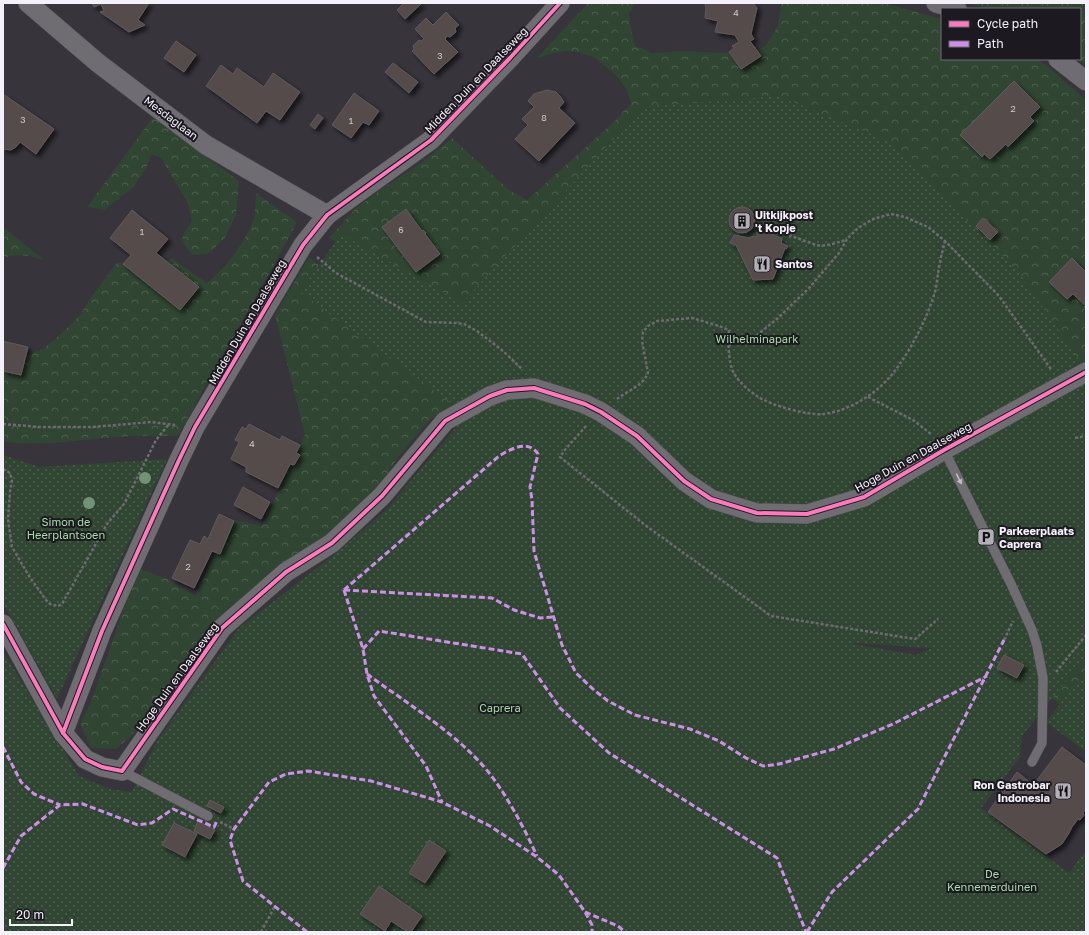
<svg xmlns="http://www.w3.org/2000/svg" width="1089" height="935" viewBox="0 0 1089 935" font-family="'Golos Text',sans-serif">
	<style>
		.forest { fill: url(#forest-crowns) }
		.park { fill: url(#park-dots); fill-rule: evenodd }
		.building { fill: #554c4c; stroke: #5f5a5d; filter: url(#shadow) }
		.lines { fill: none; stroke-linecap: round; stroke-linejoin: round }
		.lane-casing { stroke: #56535a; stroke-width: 10 }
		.street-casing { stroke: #56535a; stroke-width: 20 }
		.path { stroke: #6d6a71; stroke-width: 2.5; stroke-dasharray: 3 2; stroke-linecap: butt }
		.lane { stroke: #6f6c72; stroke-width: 9 }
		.street { stroke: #6f6c72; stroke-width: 19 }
		.quiet { stroke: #ce8fe9; stroke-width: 3; stroke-dasharray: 6 3; stroke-linecap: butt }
		.cycleway-casing { stroke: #1d1920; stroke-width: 6 }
		.cycleway { stroke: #fd7abc; stroke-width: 4 }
		.tree { fill: #729276 }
		.oneway { fill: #bfbcc4 }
		.labels { text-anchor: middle; stroke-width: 4; stroke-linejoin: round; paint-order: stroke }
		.number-label { font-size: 9px; fill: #cdc8cf }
		.street-label { font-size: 11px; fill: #f5f1fb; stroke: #1d1920 }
		.poi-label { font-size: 11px; font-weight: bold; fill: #f5f1fb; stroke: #1d1920; text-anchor: start }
		.park-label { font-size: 11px; fill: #a3dea6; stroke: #1d1920 }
	</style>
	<defs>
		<pattern id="forest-crowns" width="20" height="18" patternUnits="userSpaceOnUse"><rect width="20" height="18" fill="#304532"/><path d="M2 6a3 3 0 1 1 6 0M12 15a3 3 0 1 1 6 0" fill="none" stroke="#4f6051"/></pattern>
		<pattern id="park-dots" width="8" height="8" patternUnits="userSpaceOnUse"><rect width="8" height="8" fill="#304532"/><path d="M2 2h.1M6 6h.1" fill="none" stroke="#4f6051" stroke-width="1.8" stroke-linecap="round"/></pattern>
		<filter id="shadow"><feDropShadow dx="3.5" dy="3.5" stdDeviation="2" flood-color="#0009"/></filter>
	</defs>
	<rect width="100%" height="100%" fill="#37343c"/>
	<g class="forest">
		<path d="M588,3H635L629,14L634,45L652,53L683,51L723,53L738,51L746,59L766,45L778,26L781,3H884L942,19V59H1036L1045,64L1086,100V363L1063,375L628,370L405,281L329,238L355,209L383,188L418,165L452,138L509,190L527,200L615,121L631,103L627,90L616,75L595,58L578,52L564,51L537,58Z"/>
		<path d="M967,3H1086V66L1079,59H1080V9H986Z"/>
		<path d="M153,117L239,181L236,215L225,238L208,254L193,255C180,241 179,237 192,222L188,203L161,158L152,154L147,166L134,187L104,210L87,207Z"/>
		<path d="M256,193L297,222C259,294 216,364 178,436C158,436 138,435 119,437C83,439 38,448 3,441V365L43,349L63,332L80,315L91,297L117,263L126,262L156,281L171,258L207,283C225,269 247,240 254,218C256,211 255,201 256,193Z"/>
		<path d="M3,227L44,260C32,256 15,252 3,259Z"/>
		<path d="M309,257L474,392L431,419L399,456L368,503L327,535L261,582L199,642L160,700L130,737L116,749L91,748L80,724L91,702L124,608L141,569L167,579L195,596L231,519L262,526L305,435L275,315Z"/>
		<path d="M1086,638V707L1077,717L1052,698Z"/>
	</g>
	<g class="park">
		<path d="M779,96L890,142L1020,274L1086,370V656L1022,736L1020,757L981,808L1069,873L1086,850V932H3V651L79,776L110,789L132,792L157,741L239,628L339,551L386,510L464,418L469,416L300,292L341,234L462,303L643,107ZM854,644V643L931,648L916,655Z"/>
		<path d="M3,455L39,467L167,459L57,699L3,603Z"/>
		<path d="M1086,670V752L1046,722Z"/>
	</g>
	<g class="building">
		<path d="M92,3H149L138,20L145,25L129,32L100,12L104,11L101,4L94,7Z"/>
		<path d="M404,3H422L405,19L397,10Z"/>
		<path d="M705,3H753L757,8L751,34L754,39L750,41L761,56L741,69L729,52L734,48L732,46L739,42L735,35L715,32L718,21L705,18L706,8Z"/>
		<path d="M446,12L459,25L455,28L456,32L450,37L447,36L445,39L458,52L434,74L412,51L414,49L413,46L419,40L421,41L424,39L415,29L426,18L433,25Z"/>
		<path d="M176,41L196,55L184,72L164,58Z"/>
		<path d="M393,63L418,82L409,93L385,72Z"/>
		<path d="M221,65L233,74L237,68L264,87L273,73L300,92L280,120L266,111L257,123L206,86Z"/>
		<path d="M1014,81L1040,107L1030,117L1034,121L1008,147L1006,144L990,159L984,154L982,157L960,135Z"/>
		<path d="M547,90L556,92L560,96L564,102L559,108L575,123L539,161L515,139L528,125L522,119L534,107L528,101L529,100L534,94Z"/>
		<path d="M354,93L379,111L369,125L363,122L351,138L332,125Z"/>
		<path d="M3,94L54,129L36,154L20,142L16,147L11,150L3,149Z"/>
		<path d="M318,114L323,118L315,129L310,125Z"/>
		<circle cx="742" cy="220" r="13"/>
		<path d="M406,209L422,231L423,230L426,233L425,234L440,254L416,272L382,227Z"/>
		<path d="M132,210L168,239L156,253L199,287L180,310L123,264L131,255L110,238Z"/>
		<path d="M983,218L998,232L990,240L976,226Z"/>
		<path d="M765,231L782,239L781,243L788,246L786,249L785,248L773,279L753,280L736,245L730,243L734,235L749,238L754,236V237H757V232Z"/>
		<path d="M1072,258L1086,272V309L1084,307L1086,306L1073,294L1067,299L1049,282Z"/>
		<path d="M3,341L28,347L21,375L3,371Z"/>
		<path d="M249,424L280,440L282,436L300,445L296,453L300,455L294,465L290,464L278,488L246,472V467L231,459L239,442L235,440L242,427L246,429Z"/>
		<path d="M243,487L270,502L261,519L234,505Z"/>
		<path d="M219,514L234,521L220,554L212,551L194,588L172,578L190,540L200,544L204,536L208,539Z"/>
		<path d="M1004,655L1024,665L1017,678L997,668Z"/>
		<path d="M1062,747L1086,765V808L1083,813L1084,815L1080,820L1078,819L1072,827L1069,833L1062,844L1046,854L988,812L1017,772L1035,786L1039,781L1037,780Z"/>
		<path d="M210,800L224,807L221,813L207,806Z"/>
		<path d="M198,821L215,830L210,839L194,831Z"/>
		<path d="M174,823L197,834L185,857L162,845Z"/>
		<path d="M429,840L446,851L425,883L409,873Z"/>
		<path d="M379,886L422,916L411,932H408L391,921L385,931L360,914Z"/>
	</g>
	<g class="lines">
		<defs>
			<g id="lane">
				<path d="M944,450L1011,584L1032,630L1037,646L1043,678L1042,743L1032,762"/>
				<path d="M122,771L208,816"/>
			</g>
			<g id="street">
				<path d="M28,3L98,63L206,145L327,215"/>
				<path d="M936,3L957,9"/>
				<path d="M1058,59L1086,81"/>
				<path d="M3,624L63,733L85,759L102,767L122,771L222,628L286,572L332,543L382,496L445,421L490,396L507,390L534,388L585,404L601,412L637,436L684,481L711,499L757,513L807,514L864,497L944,450L1086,372"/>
				<path d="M63,733L102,631L179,460L195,427L303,245L327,215L431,140L510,58L560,3"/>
			</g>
		</defs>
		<use href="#lane" class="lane-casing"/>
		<use href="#street" class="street-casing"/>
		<g class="path">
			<path d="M756,223L816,245C827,247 837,242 847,240"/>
			<path d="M317,257L336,273L426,322L456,323L464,324L477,331L503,351L522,369"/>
			<path d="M728,345L756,336L778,318L810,287L839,253L847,239L858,228L873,219L891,214L905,217L928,227L945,241L999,296L1051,369"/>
			<path d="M868,397L913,420L931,434"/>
			<path d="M617,399C627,391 643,386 648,373L642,341L643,332L648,326L657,321L692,318L719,326L729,330C728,342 728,365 735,375C740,383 749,391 757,396C769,405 809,416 824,414C847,411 871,397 887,380C906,360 926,321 934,295C937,287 937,277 939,268C940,259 943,250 945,241"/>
			<path d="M3,424L40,427H92L151,422L175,425"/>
			<path d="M586,426L564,451L560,457L645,525L771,616L915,639L938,619"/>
			<path d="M1075,438L1086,436"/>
			<path d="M3,469L10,473L12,481L10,492L8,519L12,547L29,576L46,600L50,604L58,606L62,604L107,524L124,504L156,440L169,424"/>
			<path d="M1004,640L1013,621"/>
			<path d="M1056,672L1086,635"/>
			<path d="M220,822L234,829"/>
			<path d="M261,932L275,906"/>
		</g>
		<use href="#lane" class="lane"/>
		<use href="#street" class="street"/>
		<g class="quiet">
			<path d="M344,590L499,456C511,449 528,439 538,454L530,487L532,500L534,551L562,645L576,673L594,690L608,701L635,715L690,729L719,741L746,758L763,766L779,764L834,749L893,724L987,676"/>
			<path d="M344,590L363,649L367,674L374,696L426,766L442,802"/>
			<path d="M344,590L492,598L514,610L540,618L553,617"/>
			<path d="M363,649L379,631L522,654L560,708L609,753L777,858L806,932"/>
			<path d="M367,674C409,705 457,733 490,774C509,799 524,828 537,856"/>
			<path d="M3,747L21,782L34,794L60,805"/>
			<path d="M3,868L21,836L60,805L83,804L138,825L152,823L173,809L214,827L217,821"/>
			<path d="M585,912L618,926L625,932"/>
			<path d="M307,932L243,881L230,840L234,829L269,782L286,774L308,771L371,781L442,802L490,826L537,857L559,875L585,912L592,925V932"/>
			<path d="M807,932L832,892L918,809L1004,640"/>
		</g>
		<defs>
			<g id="cycleway">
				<path d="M3,624L63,733L85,759L102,767L122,771L222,628L286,572L332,543L382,496L445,421L490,396L507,390L534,388L585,404L601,412L637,436L684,481L711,499L757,513L807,514L864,497L944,450L1086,372"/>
				<path d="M63,733L102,631L179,460L195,427L303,245L327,215L431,140L510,58L560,3"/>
			</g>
		</defs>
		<use href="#cycleway" class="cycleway-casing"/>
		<use href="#cycleway" class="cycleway"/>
	</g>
	<g class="tree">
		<circle cx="145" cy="478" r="6"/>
		<circle cx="89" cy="503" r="6"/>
	</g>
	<defs><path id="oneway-solid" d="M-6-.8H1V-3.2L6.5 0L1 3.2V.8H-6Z"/></defs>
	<use class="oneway" href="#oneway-solid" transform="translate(959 479) rotate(64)"/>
	<defs>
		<symbol id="building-square" viewBox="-11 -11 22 22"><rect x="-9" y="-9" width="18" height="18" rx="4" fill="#b2afb8" stroke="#1d1920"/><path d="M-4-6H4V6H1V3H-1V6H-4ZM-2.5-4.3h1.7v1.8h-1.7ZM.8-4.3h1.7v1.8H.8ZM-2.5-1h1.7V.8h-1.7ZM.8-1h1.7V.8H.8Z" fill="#111"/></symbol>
		<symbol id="restaurant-square" viewBox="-11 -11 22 22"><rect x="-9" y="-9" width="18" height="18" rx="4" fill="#b2afb8" stroke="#1d1920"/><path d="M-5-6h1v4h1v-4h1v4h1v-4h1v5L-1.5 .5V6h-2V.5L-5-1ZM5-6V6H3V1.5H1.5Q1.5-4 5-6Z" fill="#111"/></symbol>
		<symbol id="parking-square" viewBox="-11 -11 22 22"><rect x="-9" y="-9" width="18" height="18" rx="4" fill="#b2afb8" stroke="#1d1920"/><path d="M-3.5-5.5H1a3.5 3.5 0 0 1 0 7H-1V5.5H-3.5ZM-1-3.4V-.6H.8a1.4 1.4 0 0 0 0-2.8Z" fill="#111"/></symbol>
	</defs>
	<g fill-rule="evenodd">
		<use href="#building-square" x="732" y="211" width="20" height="20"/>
		<use href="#restaurant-square" x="752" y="254" width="20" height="20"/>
		<use href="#parking-square" x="976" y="527" width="20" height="20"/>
		<use href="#restaurant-square" x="1053" y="781" width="20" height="20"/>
	</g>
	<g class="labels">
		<g class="number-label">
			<text x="736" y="16">4</text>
			<text x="440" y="59">3</text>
			<text x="1013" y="112">2</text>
			<text x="544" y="121">8</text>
			<text x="23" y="123">3</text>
			<text x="351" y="124">1</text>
			<text x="401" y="233">6</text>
			<text x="142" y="235">1</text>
			<text x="252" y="447">4</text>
			<text x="188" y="570">2</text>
		</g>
		<g class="street-label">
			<text transform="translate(476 80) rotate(-46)" y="4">Midden Duin en Daalseweg</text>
			<text transform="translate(171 118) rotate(37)" y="4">Mesdaglaan</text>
			<text transform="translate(247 322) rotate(-60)" y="4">Midden Duin en Daalseweg</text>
			<text transform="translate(913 457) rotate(-29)" y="4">Hoge Duin en Daalseweg</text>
			<text transform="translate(177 677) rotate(-54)" y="4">Hoge Duin en Daalseweg</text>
		</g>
		<g class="poi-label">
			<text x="755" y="219">Uitkijkpost<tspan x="755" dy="13">'t Kopje</tspan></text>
			<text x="775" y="268">Santos</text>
			<text x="999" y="535">Parkeerplaats<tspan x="999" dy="13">Caprera</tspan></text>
			<text x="1050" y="789" text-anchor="end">Ron Gastrobar<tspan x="1050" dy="13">Indonesia</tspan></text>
		</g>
		<g class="park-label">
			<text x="757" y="343">Wilhelminapark</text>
			<text x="66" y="526">Simon de<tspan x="66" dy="13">Heerplantsoen</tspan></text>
			<text x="500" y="712">Caprera</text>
			<text x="992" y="878">De<tspan x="992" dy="13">Kennemerduinen</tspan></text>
		</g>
	</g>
	<rect width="1089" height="935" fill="none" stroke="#f5f1fb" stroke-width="8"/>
	<rect x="941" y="8" width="140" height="52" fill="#1d1920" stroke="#736f78"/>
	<rect x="949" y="21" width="20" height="6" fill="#fd7abc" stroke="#736f78"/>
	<text x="977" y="28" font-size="12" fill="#f5f1fb">Cycle path</text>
	<rect x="949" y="41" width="20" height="6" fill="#ce8fe9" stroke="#736f78"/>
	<text x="977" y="48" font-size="12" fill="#f5f1fb">Path</text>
	<path d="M10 919v6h62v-6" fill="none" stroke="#f5f1fb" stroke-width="2"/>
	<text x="16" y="919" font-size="12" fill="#f5f1fb" stroke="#1d1920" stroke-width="3" paint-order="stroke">20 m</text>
</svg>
